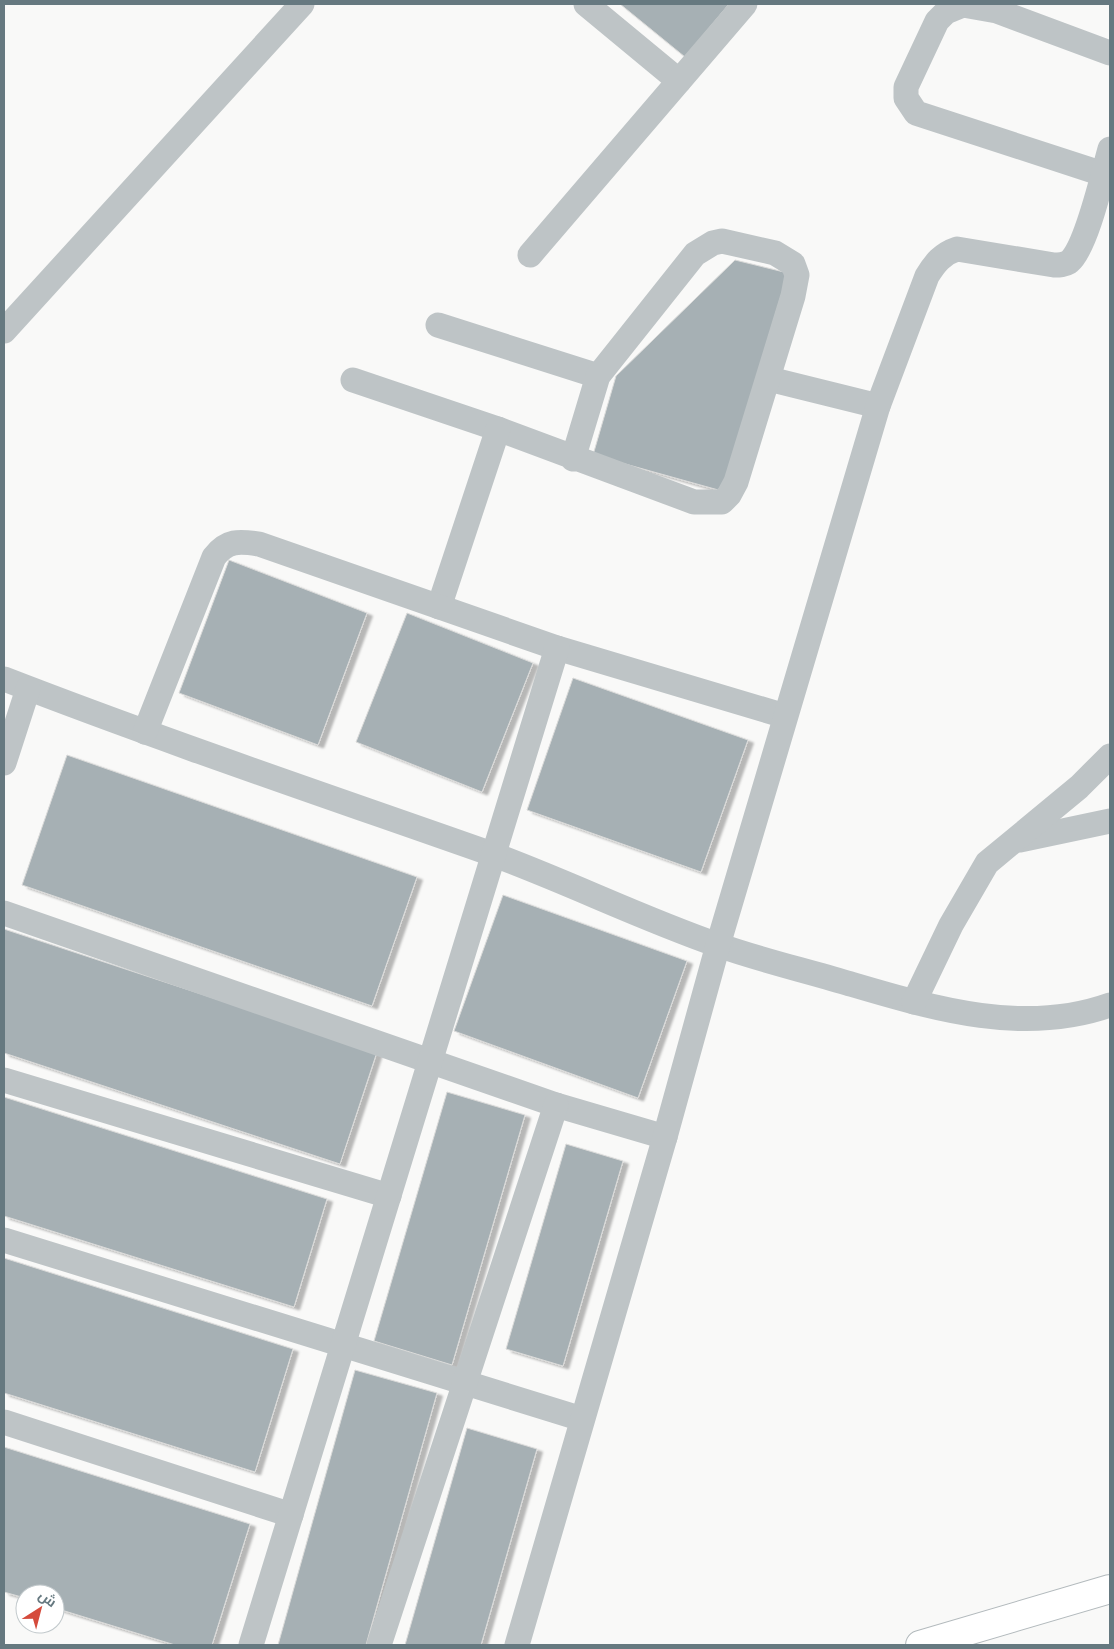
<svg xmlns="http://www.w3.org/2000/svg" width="1114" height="1649" viewBox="0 0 1114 1649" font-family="Helvetica,Cairo,sans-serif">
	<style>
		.building { fill: #a6b0b4; stroke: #dbdbda; filter: url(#shadow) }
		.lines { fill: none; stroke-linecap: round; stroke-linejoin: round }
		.secondary-casing { stroke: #b3babd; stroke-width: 30 }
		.street { stroke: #bec4c6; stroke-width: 25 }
		.secondary { stroke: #fff; stroke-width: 28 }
	</style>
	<defs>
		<filter id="shadow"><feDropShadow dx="5.5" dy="3" stdDeviation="1" flood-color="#0004"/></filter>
	</defs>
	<rect width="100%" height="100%" fill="#f9f9f8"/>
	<g class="building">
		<path d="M620,4H729L685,57Z"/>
		<path d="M735,260L788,273L722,491L593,455L616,376Z"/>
		<path d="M229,560L367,613L318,745L179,693Z"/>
		<path d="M407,613L533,663L482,792L356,742Z"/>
		<path d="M573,678L748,740L701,872L527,810Z"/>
		<path d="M67,755L417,877L372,1006L22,885Z"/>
		<path d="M503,895L687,961L638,1098L454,1031Z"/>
		<path d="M4,929L377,1052L340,1164L4,1053Z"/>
		<path d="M447,1092L525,1115L452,1365L374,1341Z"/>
		<path d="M4,1097L327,1199L294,1307L4,1216Z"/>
		<path d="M566,1144L623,1161L563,1366L506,1349Z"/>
		<path d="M4,1258L293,1349L255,1472L4,1393Z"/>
		<path d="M355,1370L437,1393L366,1645H278Z"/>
		<path d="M467,1428L537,1449L481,1645H405Z"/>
		<path d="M4,1447L250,1524L212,1645H175L55,1608V1594H25V1598L4,1592Z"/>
	</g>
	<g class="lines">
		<defs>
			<path id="secondary" d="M920,1645L1110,1589"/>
		</defs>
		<use href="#secondary" class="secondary-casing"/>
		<g class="street">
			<path d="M586,4L679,81"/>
			<path d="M1103,174L916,113L906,98V87L937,21L946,12L963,5L997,11L1110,53"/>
			<path d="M530,255L745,4"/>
			<path d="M438,325L598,376"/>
			<path d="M4,331L302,4"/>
			<path d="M769,379L878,406"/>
			<path d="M353,380L498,429L694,502H722L729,495L736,482L793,296L797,275L793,264L775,253L722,241L713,243L695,254L598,376L573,459"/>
			<path d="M439,607L498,429"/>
			<path d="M4,679C164,741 327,796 489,853C566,881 640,918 718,945C760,960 804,970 847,983C932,1008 1023,1036 1110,1005"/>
			<path d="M145,732L214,557C227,540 239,541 259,544L557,648L785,716"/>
			<path d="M4,763L28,689"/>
			<path d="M1020,840L1110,821"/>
			<path d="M4,913L556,1105L665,1137"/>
			<path d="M914,1002L951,925L987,863L1079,787L1110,756"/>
			<path d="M4,1080L389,1196"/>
			<path d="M4,1240L582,1419"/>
			<path d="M4,1422L291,1515"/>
			<path d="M251,1645L557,648"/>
			<path d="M379,1645L556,1105"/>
			<path d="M517,1645L665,1137L718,945L878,406L927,276C935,263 942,254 957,249L1054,265C1060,265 1064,265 1069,262C1087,247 1103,173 1110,149"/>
		</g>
		<use href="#secondary" class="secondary"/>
	</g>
	<rect width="1114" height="1649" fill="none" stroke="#667980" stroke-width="10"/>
	<g transform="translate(40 1609) rotate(36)"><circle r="24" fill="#ffffff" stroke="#c2c9cc"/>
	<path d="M0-4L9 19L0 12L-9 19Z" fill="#d54b3c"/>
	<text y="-8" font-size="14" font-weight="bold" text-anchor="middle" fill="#667980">ش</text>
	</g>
</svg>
